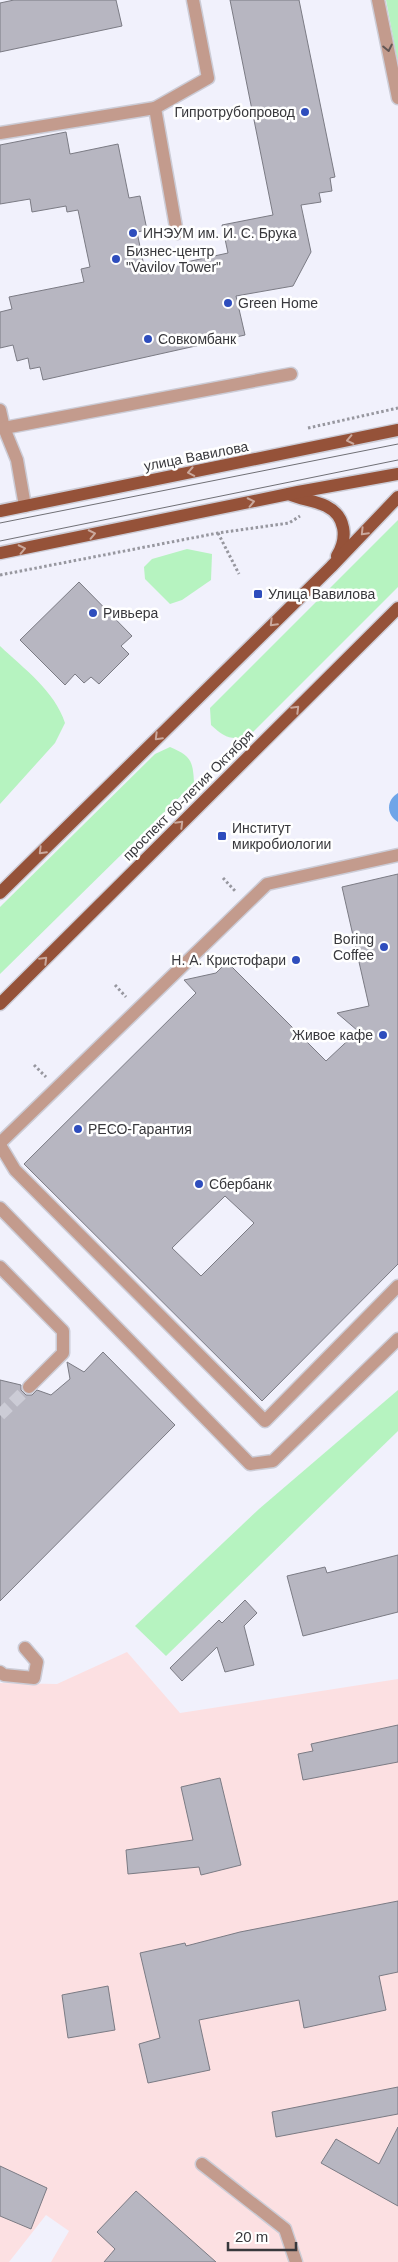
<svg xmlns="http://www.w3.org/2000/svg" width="398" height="2262" viewBox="0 0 398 2262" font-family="Arial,sans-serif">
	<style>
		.industrial { fill: #fce0e2 }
		.green { fill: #b6f3c0 }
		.water { fill: #6fa5e8 }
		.building { fill: #b7b6c1; stroke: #7b7b84; fill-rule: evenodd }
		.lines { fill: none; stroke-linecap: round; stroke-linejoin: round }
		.minor-tunnel { stroke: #ccccd6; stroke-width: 12; stroke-dasharray: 12 6; stroke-linecap: butt }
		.minor-casing { stroke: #ccccd6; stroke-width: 15 }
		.major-casing { stroke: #ccccd6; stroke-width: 15 }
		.path { stroke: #97979f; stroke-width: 3; stroke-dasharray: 2.5 2.5; stroke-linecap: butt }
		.minor { stroke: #c39b8d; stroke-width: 12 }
		.major { stroke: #955239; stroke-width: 12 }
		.tram { stroke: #707076; stroke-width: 1 }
		.oneway { stroke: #625654 }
		.oneway2 { stroke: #caa89c }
		.poi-dot { fill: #2e4dbd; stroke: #fff; stroke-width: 2 }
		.labels { text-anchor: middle; stroke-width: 5; stroke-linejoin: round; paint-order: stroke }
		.poi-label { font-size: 14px; fill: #38383c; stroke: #fff; text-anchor: start }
		.street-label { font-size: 14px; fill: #38383c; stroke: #fff }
	</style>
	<rect width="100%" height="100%" fill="#f1f1fc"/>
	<path class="industrial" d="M127,1652L180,1713L398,1679V2262H51L69,2231L46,2215L9,2262H0V1683L57,1684Z"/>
	<g class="green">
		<path d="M386,0H398V63Z"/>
		<path d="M398,520V587L250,735C232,741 225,738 211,725L210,708Z"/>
		<path d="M187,549L212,554L211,580L182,600L170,604L145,579L144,567L152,559Z"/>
		<path d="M0,646C23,668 55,691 65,723L55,743L0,804Z"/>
		<path d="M170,747C191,756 193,761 194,783L0,974V907L155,754Z"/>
		<path d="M398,1390V1431L166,1656L135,1626L259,1509Z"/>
	</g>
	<path class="water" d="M398,793V822C386,815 386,800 398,793Z"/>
	<g class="building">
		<path d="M14,0H116L122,26L0,52V3Z"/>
		<path d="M230,0H299L335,177L330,178L332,191L319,193L321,202L301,205L311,252L293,286L236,296L245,335L43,380L40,367L30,369L28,358L17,361L13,345L0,348V312L12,309L9,297L84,282L81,269L90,267L78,210L67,212L66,206L32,212L30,199L0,204V145L66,132L70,154L118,144L129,198L140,196L147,230L137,232L145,271L228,253L222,225L273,215Z"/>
		<path d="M79,582L132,636L121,646L129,654L99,684L91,677L84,683L75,674L65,685L20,640Z"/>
		<path d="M398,874V1264L262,1401L24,1164L196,993L184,980L216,973L227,962L326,1061L358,1031L337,1013L369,1006L342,887ZM225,1196L254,1223L201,1276L172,1248Z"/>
		<path d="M103,1352L175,1425L0,1601V1380L21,1385V1390L26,1395H32L37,1390L51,1395L70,1379L67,1362L84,1372Z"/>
		<path d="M398,1555V1612L303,1636L287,1576L325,1567L327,1573Z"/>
		<path d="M245,1600L257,1613L244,1626L254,1665L225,1672L217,1647L182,1681L170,1668L219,1620L222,1623Z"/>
		<path d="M398,1725V1762L303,1780L298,1754L313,1751L311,1744Z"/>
		<path d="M220,1778L241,1865L201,1875L199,1867L128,1874L126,1850L193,1840L181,1787Z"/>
		<path d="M398,1901V1972L379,1976L386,2010L304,2028L299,2000L199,2020L210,2070L148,2083L139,2044L160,2038L140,1953L185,1943L186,1946L240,1932Z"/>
		<path d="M108,1986L115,2030L68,2038L62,1995Z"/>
		<path d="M398,2087V2114L276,2137L272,2112Z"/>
		<path d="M398,2127V2206L321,2163L336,2139L379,2164Z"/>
		<path d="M0,2166L47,2188L31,2229L0,2216Z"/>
		<path d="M136,2191L216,2262H104L115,2249L97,2232Z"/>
	</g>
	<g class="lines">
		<path class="minor-tunnel" d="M0,1415L29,1387"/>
		<defs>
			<g id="minor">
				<path d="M378,0L398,98"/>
				<path d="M155,108L208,78L193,0"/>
				<path d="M0,133L155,108L177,233"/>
				<path d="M0,410L4,428"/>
				<path d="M25,506L17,460L4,428L291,374"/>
				<path d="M0,1143L267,884L398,855"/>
				<path d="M0,1145L15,1170L265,1421L398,1286"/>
				<path d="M0,1208L250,1464L273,1461L398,1339"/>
				<path d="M0,1267L63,1331V1353L29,1387"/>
				<path d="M0,1672L4,1675L34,1678L37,1662L25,1648"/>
				<path d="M202,2164L285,2229L296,2262"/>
			</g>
			<g id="major">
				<path d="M289,494C301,500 314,500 326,506C346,516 348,538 337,556"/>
				<path d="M0,511L398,430"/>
				<path d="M0,553L298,492L398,474"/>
				<path d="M0,893L331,567L398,497"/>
				<path d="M0,1004L398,608"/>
			</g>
		</defs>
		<use href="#minor" class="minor-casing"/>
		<use href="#major" class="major-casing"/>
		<g class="path">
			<path d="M308,428L398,408"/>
			<path d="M218,533L239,574"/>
			<path d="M0,575L218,533L289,523L300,516"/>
			<path d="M223,878L236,892"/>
			<path d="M115,985L126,997"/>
			<path d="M34,1065L46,1077"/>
		</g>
		<use href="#minor" class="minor"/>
		<use href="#major" class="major"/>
		<g class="tram">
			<path d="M0,523L398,444"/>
			<path d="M0,541L398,460"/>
		</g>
	</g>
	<defs><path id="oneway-chevron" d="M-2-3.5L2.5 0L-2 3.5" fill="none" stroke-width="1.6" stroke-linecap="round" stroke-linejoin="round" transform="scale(1.25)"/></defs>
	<use class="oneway" href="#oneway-chevron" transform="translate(388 48) rotate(78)"/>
	<g class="oneway2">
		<use href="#oneway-chevron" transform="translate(350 440) rotate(168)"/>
		<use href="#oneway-chevron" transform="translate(191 472) rotate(169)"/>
		<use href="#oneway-chevron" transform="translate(251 502) rotate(-12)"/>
		<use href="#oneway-chevron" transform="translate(364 532) rotate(134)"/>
		<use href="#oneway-chevron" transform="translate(92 534) rotate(-12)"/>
		<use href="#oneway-chevron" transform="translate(22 549) rotate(-12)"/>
		<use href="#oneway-chevron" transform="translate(273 623) rotate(135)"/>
		<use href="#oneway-chevron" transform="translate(296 709) rotate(-45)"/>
		<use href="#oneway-chevron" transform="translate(158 737) rotate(135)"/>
		<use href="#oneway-chevron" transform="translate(180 824) rotate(-45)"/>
		<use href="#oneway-chevron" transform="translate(42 851) rotate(135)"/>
		<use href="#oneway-chevron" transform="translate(44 960) rotate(-45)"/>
	</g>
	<g class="poi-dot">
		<circle cx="305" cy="112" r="5"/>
		<circle cx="133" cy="233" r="5"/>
		<circle cx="116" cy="259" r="5"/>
		<circle cx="228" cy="303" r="5"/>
		<circle cx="148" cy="339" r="5"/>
		<rect x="253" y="589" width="10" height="10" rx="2.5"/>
		<circle cx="93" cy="613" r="5"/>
		<rect x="217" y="831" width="10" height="10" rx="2.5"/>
		<circle cx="384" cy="947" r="5"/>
		<circle cx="296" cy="960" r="5"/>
		<circle cx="383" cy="1035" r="5"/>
		<circle cx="78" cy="1129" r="5"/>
		<circle cx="199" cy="1184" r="5"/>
	</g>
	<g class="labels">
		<g class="poi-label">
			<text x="295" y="117" text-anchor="end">Гипротрубопровод</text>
			<text x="143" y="238">ИНЭУМ им. И. С. Брука</text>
			<text x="126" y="256">Бизнес-центр<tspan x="126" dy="16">"Vavilov Tower"</tspan></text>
			<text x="238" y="308">Green Home</text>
			<text x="158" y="344">Совкомбанк</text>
			<text x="268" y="599">Улица Вавилова</text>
			<text x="103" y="618">Ривьера</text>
			<text x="232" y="833">Институт<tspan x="232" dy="16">микробиологии</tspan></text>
			<text x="374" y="944" text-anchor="end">Boring<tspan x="374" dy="16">Coffee</tspan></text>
			<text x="286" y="965" text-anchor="end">Н. А. Кристофари</text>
			<text x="373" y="1040" text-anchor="end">Живое кафе</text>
			<text x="88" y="1134">РЕСО-Гарантия</text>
			<text x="209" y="1189">Сбербанк</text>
		</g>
		<g class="street-label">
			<text transform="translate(196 456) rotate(-11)" y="5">улица Вавилова</text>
			<text transform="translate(188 795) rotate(-45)" y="5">проспект 60-летия Октября</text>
		</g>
	</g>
	<path d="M228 2242v8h68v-8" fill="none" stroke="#38383c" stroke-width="2.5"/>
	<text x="235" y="2242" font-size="15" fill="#38383c" stroke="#ffffff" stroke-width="4" paint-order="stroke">20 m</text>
</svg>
